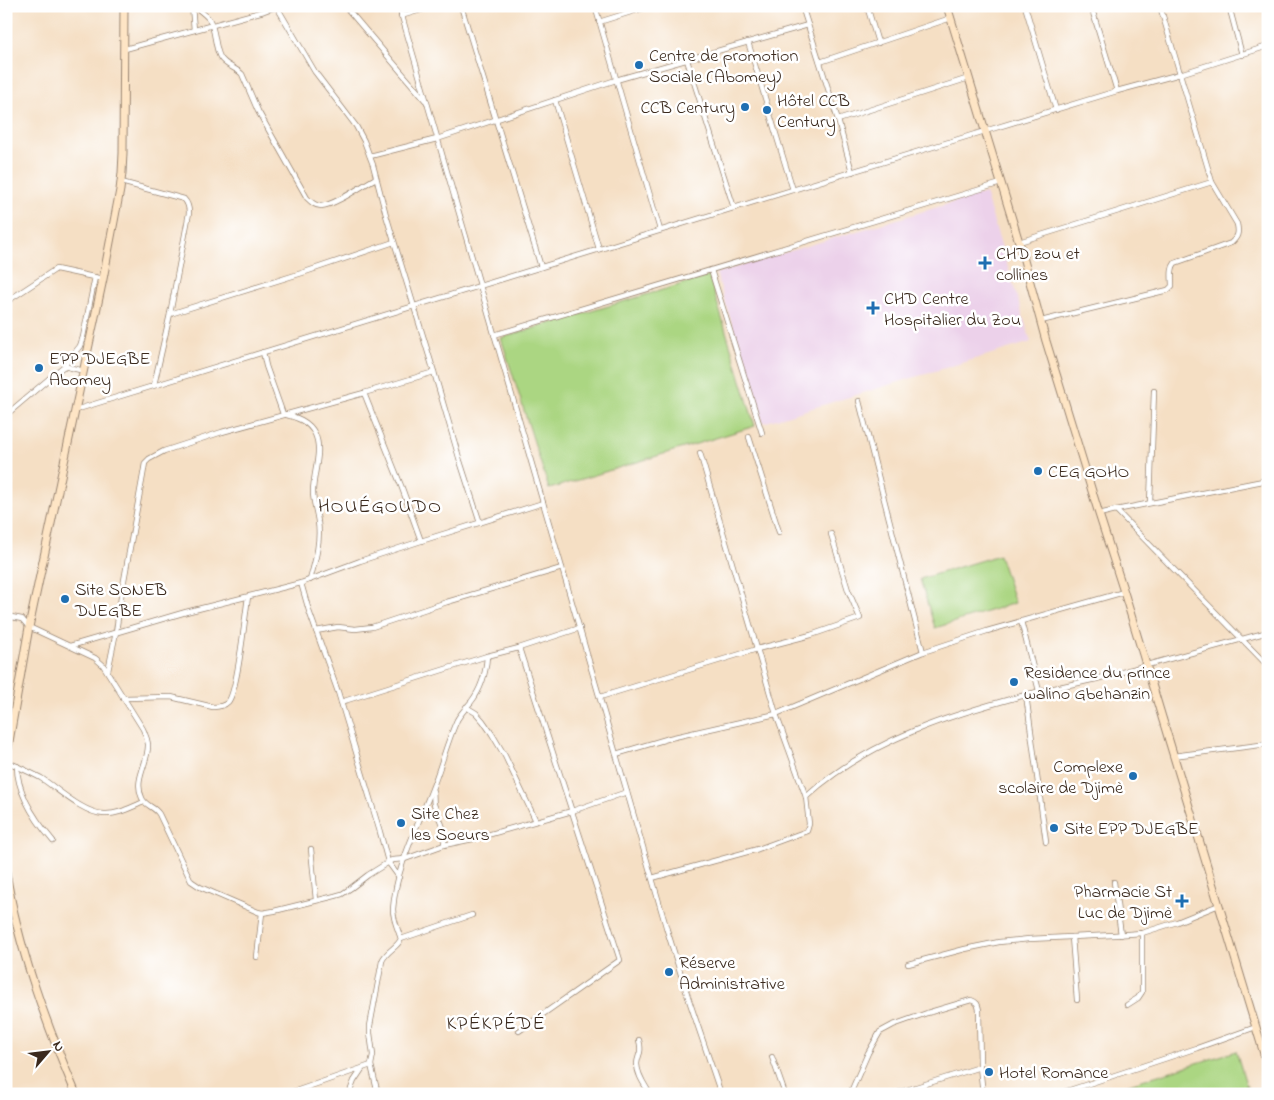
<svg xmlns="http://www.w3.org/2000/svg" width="1274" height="1100" viewBox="0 0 1274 1100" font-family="'Indie Flower',sans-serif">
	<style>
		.built { fill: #ecd1ea }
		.green { fill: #abd682; stroke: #738050 }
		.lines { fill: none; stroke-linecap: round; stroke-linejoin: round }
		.street-casing { stroke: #988471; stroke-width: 6 }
		.secondary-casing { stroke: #988471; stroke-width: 9 }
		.street { stroke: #fff; stroke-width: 4.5 }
		.secondary { stroke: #fee5c5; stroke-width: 7 }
		.poi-dot { fill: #1f6fb2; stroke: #fff; stroke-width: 2 }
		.labels { text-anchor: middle; stroke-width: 5; stroke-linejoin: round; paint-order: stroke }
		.poi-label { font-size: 18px; fill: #3b2a1e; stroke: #fff; text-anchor: start }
		.quarter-label { font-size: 20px; letter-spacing: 1px; fill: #3b2a1e; stroke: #fff }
	</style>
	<rect width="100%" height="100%" fill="#fff"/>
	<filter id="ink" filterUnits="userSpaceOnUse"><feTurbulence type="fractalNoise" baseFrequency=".02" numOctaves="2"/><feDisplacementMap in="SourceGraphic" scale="10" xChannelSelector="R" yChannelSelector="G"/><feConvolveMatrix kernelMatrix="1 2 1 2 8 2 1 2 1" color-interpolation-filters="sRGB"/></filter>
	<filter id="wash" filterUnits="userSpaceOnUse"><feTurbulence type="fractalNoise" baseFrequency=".0096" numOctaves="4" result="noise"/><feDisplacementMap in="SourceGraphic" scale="20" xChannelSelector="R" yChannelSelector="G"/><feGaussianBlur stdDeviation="1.12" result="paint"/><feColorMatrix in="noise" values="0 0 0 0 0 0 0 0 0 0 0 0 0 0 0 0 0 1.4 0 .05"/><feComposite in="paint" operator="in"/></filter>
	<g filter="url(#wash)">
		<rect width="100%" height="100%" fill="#f5dfc4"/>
		<path class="built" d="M985,193L1031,342L763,423L716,273Z"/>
		<g class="green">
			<path d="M709,276L755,426L549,489L501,338Z"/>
			<path d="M999,555L1015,603L935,628L920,579Z"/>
			<path d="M1236,1051L1249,1094H1097Z"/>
		</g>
	</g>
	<g filter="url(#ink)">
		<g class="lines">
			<defs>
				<g id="street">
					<path d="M192,6L194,30"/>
					<path d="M194,6C199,10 205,14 209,19C216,30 214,45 220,57C225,66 235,67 242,74L258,111L307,198C311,202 315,206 321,206C336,205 363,185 376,178"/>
					<path d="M345,6L425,100"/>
					<path d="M399,6L667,930L689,1000L721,1094"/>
					<path d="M461,6L541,267"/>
					<path d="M595,6L660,230"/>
					<path d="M802,6L838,120L852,172"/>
					<path d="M867,6L878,43"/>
					<path d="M1025,6L1056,110"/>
					<path d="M1091,6L1117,91"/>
					<path d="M1229,6L1242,55"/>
					<path d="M277,7L315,72L356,126L364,141L373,165L386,215L434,372L460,461L480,523"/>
					<path d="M401,16L434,6"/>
					<path d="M599,22L650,6"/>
					<path d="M748,42L793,190"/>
					<path d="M125,49L264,11L278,6"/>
					<path d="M687,60L734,208"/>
					<path d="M820,62L951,18"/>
					<path d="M555,100L599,249"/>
					<path d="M838,120L969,78"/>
					<path d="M370,156L437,139L616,80L808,25"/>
					<path d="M121,182L184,199C188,203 189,207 189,213L170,314L154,385"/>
					<path d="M1019,242L1212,182"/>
					<path d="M711,270L762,433"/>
					<path d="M6,302L56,269L103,279"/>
					<path d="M170,314L302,273L394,242"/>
					<path d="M1041,321L1168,290L1172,286C1172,278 1170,269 1175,263L1231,243C1238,237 1239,233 1237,224L1212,182L1160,6"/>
					<path d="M494,335L1001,183"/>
					<path d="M263,352L266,366L283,414C296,417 309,421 315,434C323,451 313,473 313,492C313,502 317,512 318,522C321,542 315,561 310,580"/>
					<path d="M64,366L84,371"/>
					<path d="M364,393L402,488L421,541"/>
					<path d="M859,401L923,652"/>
					<path d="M75,410L985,131L1117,91L1180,74L1268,46"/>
					<path d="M6,415L64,366L80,346L83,337L95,277"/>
					<path d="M749,437L779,532"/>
					<path d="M1150,503L1154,391"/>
					<path d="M1116,510L1268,666"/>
					<path d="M1099,514L1116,510L1268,480"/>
					<path d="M301,583L309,611L338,692L380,832L388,862L399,877"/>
					<path d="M6,616L22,619L29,627L95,658L103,665L143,729C145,734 147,738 148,744C149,763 133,779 142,798C145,806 154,806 159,814L191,881L200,887L258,912L262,913L274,911L335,896L342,894L351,888L368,875L392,860L405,859L444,845L473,839L572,811L627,792"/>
					<path d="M1021,621L1039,691"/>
					<path d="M316,631L338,627L355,629L372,627L447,602L562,568"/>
					<path d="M70,646L186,612L301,583L360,561L421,541L543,503"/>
					<path d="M519,648L620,960L519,1031"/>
					<path d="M108,671L116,632L121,597L143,475L145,463L149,459L164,451L222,432L364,393L434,372"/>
					<path d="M1026,695L1046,842"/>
					<path d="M600,697L757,649L811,635L860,618L848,590L831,534"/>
					<path d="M123,698L171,697L213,707C219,707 224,706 228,702C238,691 245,615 248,597"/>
					<path d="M341,702L487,656L519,648L580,628"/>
					<path d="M466,707L476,713L483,721L492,734L505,756L536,821"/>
					<path d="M616,754L670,738L776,714L700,453"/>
					<path d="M1173,756L1268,744"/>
					<path d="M6,761C18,767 30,772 41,778C58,789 83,813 104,814C118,815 131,807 144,802"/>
					<path d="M17,766C17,793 36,821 53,841"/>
					<path d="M433,791C434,795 433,800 434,804C438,818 447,829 444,845"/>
					<path d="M806,797C869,739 955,713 1037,692C1058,687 1079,683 1100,678C1116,674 1132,669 1147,665C1187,654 1228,643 1268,632"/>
					<path d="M311,849L316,900"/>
					<path d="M652,878L758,849L807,831L809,824L806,797L776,714L923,652L987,631L1124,592"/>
					<path d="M1114,882L1121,935"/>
					<path d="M1072,937L1077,1000"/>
					<path d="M401,939L472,915"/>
					<path d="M257,957L262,913"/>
					<path d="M908,964L965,949L999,942L1029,939L1114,935L1142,933L1177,922L1219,905"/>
					<path d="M1127,1005L1138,998L1142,992V933"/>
					<path d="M639,1040C640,1044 641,1048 640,1052C639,1056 637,1060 637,1064C637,1075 645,1085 650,1094"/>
					<path d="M772,1057L785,1094"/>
					<path d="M293,1092L371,1065"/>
					<path d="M349,1094L354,1081L362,1069"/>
					<path d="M378,1094L371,1065L373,1055L370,1033V1026L382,961C386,951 397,948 401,939C398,929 393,920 393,909C396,867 417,828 432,789C441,767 447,742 457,720C461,713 466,708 471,702C482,688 486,673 487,656"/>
					<path d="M850,1094L868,1053L880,1032L893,1025L927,1013L971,1000C977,1002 978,1004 979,1010L980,1067L983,1094"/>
					<path d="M894,1094L980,1067"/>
					<path d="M1058,1094L1197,1048L1256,1027"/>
				</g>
				<g id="secondary">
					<path d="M947,6L1019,242L1046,341L1099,514L1124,592L1268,1067"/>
					<path d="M6,759L29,627L103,279L120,190L122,173L123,153L124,6"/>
					<path d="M6,872C18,948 46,1023 76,1094"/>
				</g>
			</defs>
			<use href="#street" class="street-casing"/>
			<use href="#secondary" class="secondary-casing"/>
			<use href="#street" class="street"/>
			<use href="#secondary" class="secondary"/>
		</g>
	</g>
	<g class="poi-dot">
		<circle cx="639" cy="65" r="5"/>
		<circle cx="745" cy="107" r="5"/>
		<circle cx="767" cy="110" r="5"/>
		<path d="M982.5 255.5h5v5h5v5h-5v5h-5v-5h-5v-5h5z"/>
		<path d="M870.5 300.5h5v5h5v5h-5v5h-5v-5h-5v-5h5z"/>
		<circle cx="39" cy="368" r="5"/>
		<circle cx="1038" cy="471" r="5"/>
		<circle cx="65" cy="599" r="5"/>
		<circle cx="1014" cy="682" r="5"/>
		<circle cx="1133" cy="776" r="5"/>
		<circle cx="401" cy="823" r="5"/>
		<circle cx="1054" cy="828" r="5"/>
		<path d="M1179.5 893.5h5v5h5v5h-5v5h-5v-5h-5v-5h5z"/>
		<circle cx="669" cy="972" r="5"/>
		<circle cx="989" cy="1072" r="5"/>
	</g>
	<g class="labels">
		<g class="poi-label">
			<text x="649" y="61">Centre de promotion<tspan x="649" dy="21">Sociale (Abomey)</tspan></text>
			<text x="777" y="106">Hôtel CCB<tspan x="777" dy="21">Century</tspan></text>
			<text x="735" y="113" text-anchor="end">CCB Century</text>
			<text x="996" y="259">CHD zou et<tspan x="996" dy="21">collines</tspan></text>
			<text x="884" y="304">CHD Centre<tspan x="884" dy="21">Hospitalier du Zou</tspan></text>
			<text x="49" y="364">EPP DJEGBE<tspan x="49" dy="21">Abomey</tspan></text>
			<text x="1048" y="477">CEG GOHO</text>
			<text x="75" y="595">Site SONEB<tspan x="75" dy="21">DJEGBE</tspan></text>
			<text x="1024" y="678">Residence du prince<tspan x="1024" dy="21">walino Gbehanzin</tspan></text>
			<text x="1123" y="772" text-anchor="end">Complexe<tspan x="1123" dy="21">scolaire de Djimè</tspan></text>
			<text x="411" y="819">Site Chez<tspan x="411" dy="21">les Soeurs</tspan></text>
			<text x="1064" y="834">Site EPP DJEGBE</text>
			<text x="1172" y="897" text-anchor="end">Pharmacie St<tspan x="1172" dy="21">Luc de Djimè</tspan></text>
			<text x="679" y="968">Réserve<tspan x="679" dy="21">Administrative</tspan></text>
			<text x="999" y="1078">Hotel Romance</text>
		</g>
		<g class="quarter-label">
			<text x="380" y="512">HOUÉGOUDO</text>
			<text x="496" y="1029">KPÉKPÉDÉ</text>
		</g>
	</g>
	<rect width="1274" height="1100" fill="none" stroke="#fff" stroke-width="25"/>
	<g transform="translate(48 1052) rotate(62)" stroke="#ffffff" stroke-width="4" paint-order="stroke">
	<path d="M0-4L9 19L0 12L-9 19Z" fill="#3b2a1e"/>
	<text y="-8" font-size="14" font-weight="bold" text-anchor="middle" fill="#3b2a1e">N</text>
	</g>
</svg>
